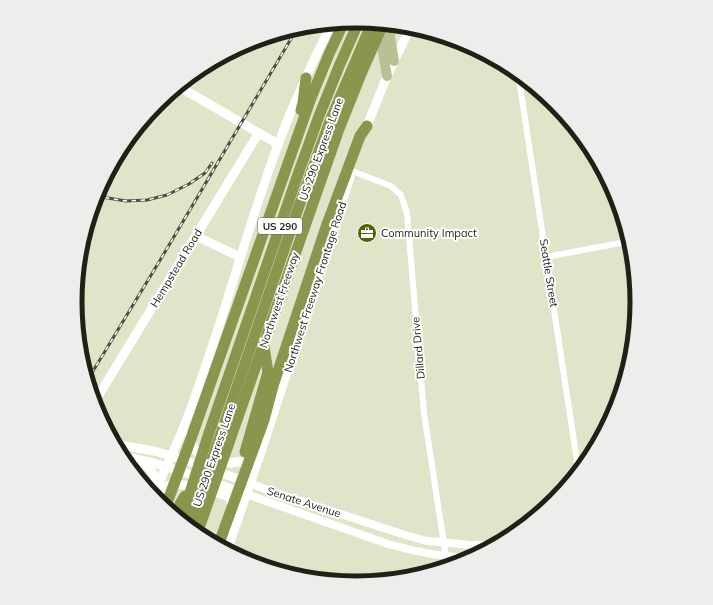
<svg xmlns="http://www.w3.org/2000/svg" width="713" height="605" viewBox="0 0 713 605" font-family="Mulish,sans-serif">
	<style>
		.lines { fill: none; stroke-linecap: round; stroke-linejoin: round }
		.minor { stroke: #fff; stroke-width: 6 }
		.tertiary { stroke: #fff; stroke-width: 8 }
		.secondary { stroke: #fff; stroke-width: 9 }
		.primary { stroke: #b9c095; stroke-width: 10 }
		.motorway { stroke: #8a964e; stroke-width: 11 }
		.rail-casing { stroke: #4d5041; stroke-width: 3 }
		.rail { stroke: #fff; stroke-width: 1.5; stroke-dasharray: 4.5; stroke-linecap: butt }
		.labels { text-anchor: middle; stroke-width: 4; stroke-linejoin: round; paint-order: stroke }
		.shield { fill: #fff; stroke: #62645d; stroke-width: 1 }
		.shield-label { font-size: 10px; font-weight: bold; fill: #1f2117 }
		.street-label { font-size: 11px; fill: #1f2117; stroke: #fff }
		.poi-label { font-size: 11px; fill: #1f2117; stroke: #fff; text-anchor: start }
		.rim { fill: none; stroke: #1f2117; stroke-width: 5 }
	</style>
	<rect width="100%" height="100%" fill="#dfe5c8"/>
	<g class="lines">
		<g class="minor">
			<path d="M518,73L579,474"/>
			<path d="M352,171L391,186L401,195L407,213L424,413L446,557"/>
			<path d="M632,244L633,249"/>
			<path d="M546,257L631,241"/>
		</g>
		<g class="tertiary">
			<path d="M250,483L270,491L402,534L427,541L471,545H497"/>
			<path d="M246,494L388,544C416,552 443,557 472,558"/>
		</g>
		<g class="secondary">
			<path d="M178,86L278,144"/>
			<path d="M365,131L387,76L411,26"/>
			<path d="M196,236L240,257"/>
			<path d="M94,403L258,134"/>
			<path d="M189,436L193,447L198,453L230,463L245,461L252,455"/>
			<path d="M114,444L154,451L172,456L247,482"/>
			<path d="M121,456C163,463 203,479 243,493"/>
			<path d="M142,461C153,472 154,472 157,487"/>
			<path d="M156,495C158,493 160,490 163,488C176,478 212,492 228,496L233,505L234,509"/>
			<path d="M153,496C164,471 176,447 186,421C221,331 244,236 278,145C293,103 312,63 332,23"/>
			<path d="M227,551L264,443L350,177"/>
		</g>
		<g class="primary">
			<path d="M388,24L394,61"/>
			<path d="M379,29L387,76"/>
		</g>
		<g class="motorway">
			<path d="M301,110L303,103L306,78"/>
			<path d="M245,452L268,372L264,347"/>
			<path d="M165,508L188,447L311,98L329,54L344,22"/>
			<path d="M175,516L180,504L185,496"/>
			<path d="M181,521L209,433L297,177L319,116L340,64L359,21"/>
			<path d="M189,527L299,206L330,121L372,23"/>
			<path d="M197,534L339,129L361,74L383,24"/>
			<path d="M218,546L264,420L273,386L326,227L360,136L367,126"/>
		</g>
		<defs>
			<g id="rail">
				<path d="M96,196L126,201L147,200L167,195L189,184L205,173L212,163"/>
				<path d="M87,381L162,257L298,27"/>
			</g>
		</defs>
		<use href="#rail" class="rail-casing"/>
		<use href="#rail" class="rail"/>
	</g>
	<defs>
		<symbol id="office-disc" viewBox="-11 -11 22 22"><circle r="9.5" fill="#556000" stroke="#fff"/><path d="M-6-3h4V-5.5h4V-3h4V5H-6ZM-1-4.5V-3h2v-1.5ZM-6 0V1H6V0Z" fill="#fff"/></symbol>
	</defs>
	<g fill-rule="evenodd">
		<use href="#office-disc" x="356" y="222" width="22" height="22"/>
	</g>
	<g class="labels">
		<rect class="shield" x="258" y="218" width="44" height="16" rx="3"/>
		<g class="shield-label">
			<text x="280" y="230">US 290</text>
		</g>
		<g class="street-label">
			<text transform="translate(321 149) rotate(-70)" y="4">US 290 Express Lane</text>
			<text transform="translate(176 268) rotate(-59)" y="4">Hempstead Road</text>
			<text transform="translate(549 273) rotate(81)" y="4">Seattle Street</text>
			<text transform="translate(315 287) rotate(-72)" y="4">Northwest Freeway Frontage Road</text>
			<text transform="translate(279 300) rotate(-71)" y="4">Northwest Freeway</text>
			<text transform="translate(418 348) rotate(-95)" y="4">Dillard Drive</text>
			<text transform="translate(214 455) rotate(-71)" y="4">US 290 Express Lane</text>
			<text transform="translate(304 502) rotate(18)" y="4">Senate Avenue</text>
		</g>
		<g class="poi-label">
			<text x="381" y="237">Community Impact</text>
		</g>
	</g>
	<path d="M0 0H713V605H0ZM82 302a274 274 0 1 1 548 0a274 274 0 1 1-548 0Z" fill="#ededec" fill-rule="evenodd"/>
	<path class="rim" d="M82 302a274 274 0 1 1 548 0a274 274 0 1 1-548 0Z"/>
</svg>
